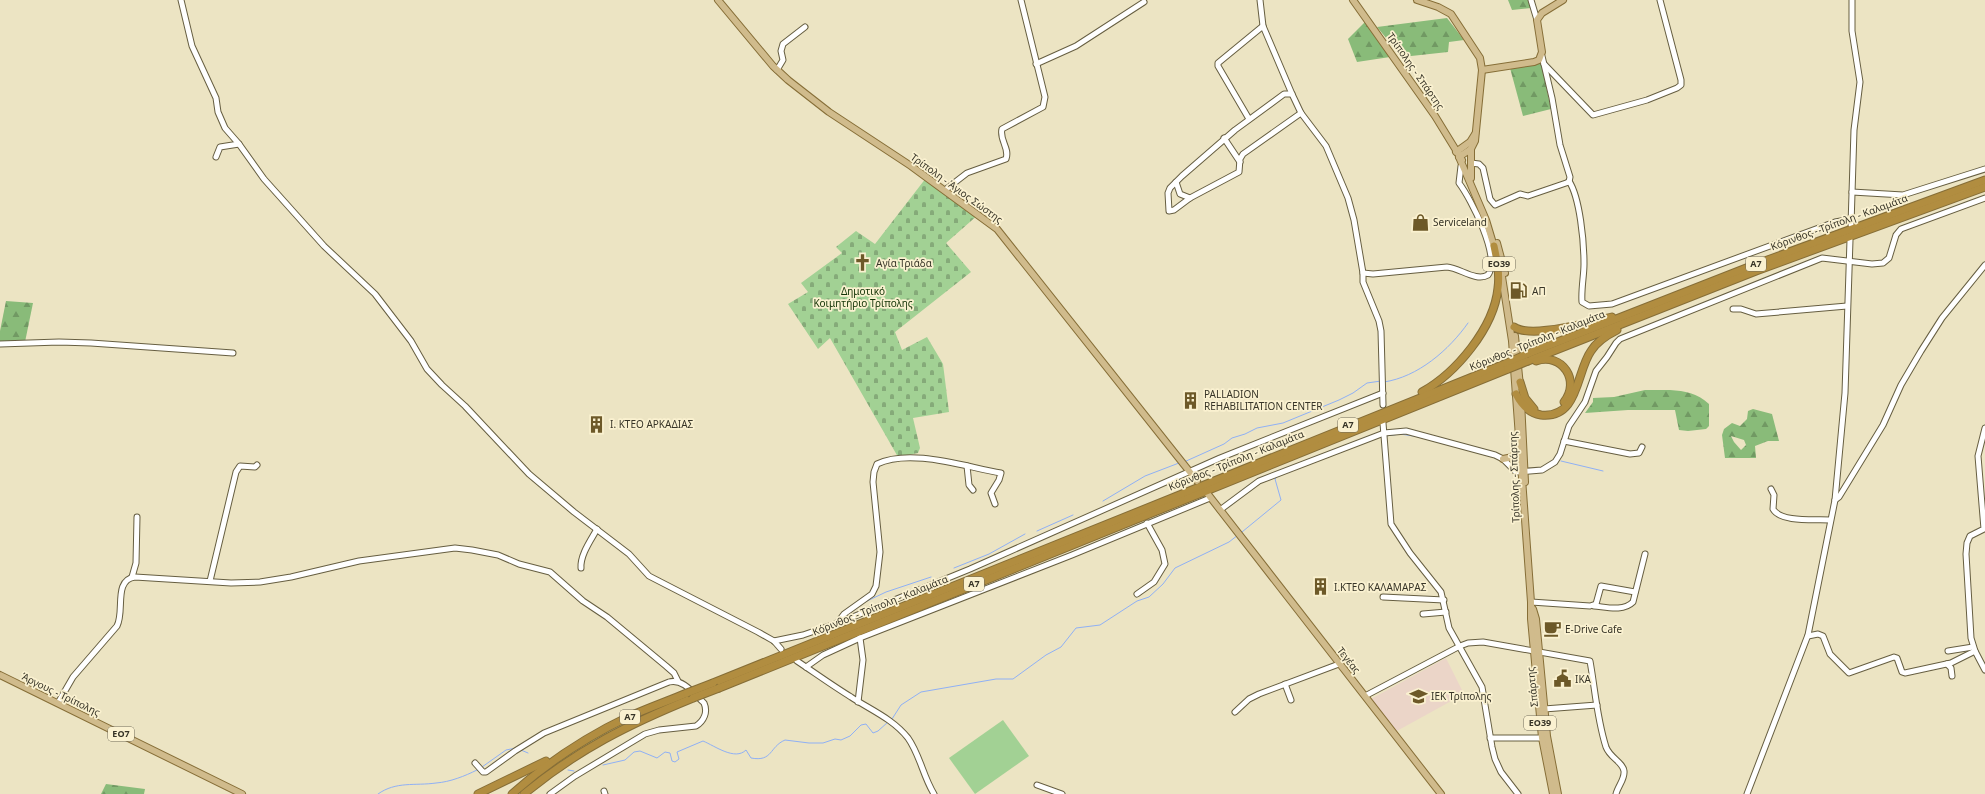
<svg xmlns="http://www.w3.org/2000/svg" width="1985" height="794" viewBox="0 0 1985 794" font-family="'Noto Sans',sans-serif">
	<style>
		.education { fill: #ebd5c8 }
		.grass { fill: url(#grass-dots) }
		.forest { fill: url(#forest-firs); fill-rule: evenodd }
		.cemetery { fill: url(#cemetery-stones) }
		.garden { fill: #a2d194 }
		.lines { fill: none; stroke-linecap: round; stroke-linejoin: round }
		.stream { stroke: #8fb0f5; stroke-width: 1 }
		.minor-casing { stroke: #665e41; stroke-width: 7 }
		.major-casing { stroke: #866e37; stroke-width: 8 }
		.highway-casing { stroke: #866e37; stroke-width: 9 }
		.minor { stroke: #fff; stroke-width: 5 }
		.major { stroke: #d0bb8c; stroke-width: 6 }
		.highway { stroke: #b18d40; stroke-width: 7 }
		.highway-bridge-casing { stroke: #866e37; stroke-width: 9; stroke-linecap: butt }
		.highway-bridge { stroke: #b18d40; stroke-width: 7 }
		.labels { text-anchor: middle; stroke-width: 3.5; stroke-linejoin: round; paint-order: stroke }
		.shield { fill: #faf1d0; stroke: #726d5a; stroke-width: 1 }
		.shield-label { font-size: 9px; font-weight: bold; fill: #373427 }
		.street-label { font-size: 10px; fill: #373427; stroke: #faf1d0 }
		.poi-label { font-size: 10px; fill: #373427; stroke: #faf1d0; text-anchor: start }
		.park-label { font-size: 10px; fill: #123305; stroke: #faf1d0 }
	</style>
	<defs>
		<pattern id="grass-dots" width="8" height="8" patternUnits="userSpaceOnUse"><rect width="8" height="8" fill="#a2d194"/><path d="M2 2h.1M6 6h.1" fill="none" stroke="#85aa79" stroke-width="1.8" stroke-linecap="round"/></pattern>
		<pattern id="forest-firs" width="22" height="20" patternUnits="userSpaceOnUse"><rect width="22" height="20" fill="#89bb79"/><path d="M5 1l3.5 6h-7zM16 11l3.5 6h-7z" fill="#719963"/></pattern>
		<pattern id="cemetery-stones" width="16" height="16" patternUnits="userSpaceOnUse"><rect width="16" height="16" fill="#a2d194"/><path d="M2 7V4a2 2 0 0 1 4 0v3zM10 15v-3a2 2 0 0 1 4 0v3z" fill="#85aa79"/></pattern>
	</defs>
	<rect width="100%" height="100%" fill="#ece4c3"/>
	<path class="education" d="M1446,658L1464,694L1395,732L1371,699Z"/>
	<path class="grass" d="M622,724L577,750L519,794H516L576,749Z"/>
	<g class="forest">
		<path d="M1508,0H1529L1531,8L1512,10Z"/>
		<path d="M1447,18L1464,40L1449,42L1448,52L1402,57L1377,27Z"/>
		<path d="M1365,22L1390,57L1357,62L1348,39Z"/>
		<path d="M1541,63L1551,109L1523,116L1510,68Z"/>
		<path d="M6,301L33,303L25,342H0V331Z"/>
		<path d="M1670,390C1685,391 1697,393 1709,404V426L1706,429L1688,431L1679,430L1675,410H1628L1585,413L1593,402V398L1614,397L1645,390Z"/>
		<path d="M1753,409L1772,414L1779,441H1768L1755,446L1756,458H1725L1722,435L1724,429L1732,423L1740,426L1747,419L1748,411ZM1731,436L1744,440L1746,445L1741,450L1734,442Z"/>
		<path d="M106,784L145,789L144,794H101Z"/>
	</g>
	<path class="cemetery" d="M926,178L979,214L946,243L971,272L895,332L902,350L927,337L943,364L949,412L913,418L920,448L918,453L898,457L830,338L818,349L788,304L808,292L801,283L842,253L836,247L856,231L875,244Z"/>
	<path class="garden" d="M1003,720L1029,756L975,794L949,758Z"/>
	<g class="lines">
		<g class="stream">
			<path d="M1384,382C1418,377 1449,350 1468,323"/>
			<path d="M1386,436L1400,434L1420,437"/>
			<path d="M1561,461L1603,471"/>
			<path d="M1184,462L1224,444L1232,438L1245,434L1257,428L1283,423L1339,400L1353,393L1367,383L1381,381"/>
			<path d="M1103,501L1145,476L1179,463"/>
			<path d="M1037,531L1073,515"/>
			<path d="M1242,532L1281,500L1275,479L1278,476"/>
			<path d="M954,568L989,554L1025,534"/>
			<path d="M865,602L886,592L931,577"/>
			<path d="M892,719L901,705L921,692L996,679H1013L1046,655L1061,647L1076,628L1100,625L1137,601L1149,597L1163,584L1175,568L1229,542L1238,535"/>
			<path d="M521,750L528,753"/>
			<path d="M603,765L625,760L634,752L640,751L657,758L665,752L670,753L672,761L675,762L679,759L677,752L703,741C715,746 735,761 746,750L751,758C773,762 769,747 785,740L809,743H823L835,739L841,740L850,736L861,725L866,724L873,733L878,731L888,722"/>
			<path d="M482,767L506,750L516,748"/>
			<path d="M568,770L574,771"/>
			<path d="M378,794C396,781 415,786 436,783C450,782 465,776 477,770"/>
		</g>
		<defs>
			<g id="minor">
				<path d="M181,0L192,46L216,98L218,112L225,128L239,144L264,179L324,246L375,294L411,341L427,369L442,385L465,406L529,474L574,512L629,554L649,576L758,632L774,641L781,649"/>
				<path d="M1260,0L1263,26L1292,94L1301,113L1326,146L1348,198L1354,220L1363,273V282L1379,321L1381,331L1383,405"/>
				<path d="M1531,0L1537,20"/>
				<path d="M1036,64L1076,46L1144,2"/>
				<path d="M1544,64L1593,115L1647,100L1677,88L1681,85V80L1660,0"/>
				<path d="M777,70L783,60L781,51L783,44L805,27"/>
				<path d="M1292,94H1284L1235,130L1182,176L1170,188L1168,193L1169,211L1174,210L1190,198L1239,172L1240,159L1243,154L1301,113"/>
				<path d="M1249,119L1218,66V63L1263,26"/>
				<path d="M1224,138L1240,162"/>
				<path d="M216,157L220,147L239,144"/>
				<path d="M1471,163L1479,164L1483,168L1490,199L1495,205L1520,194L1528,196L1569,182L1570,177L1560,145L1552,98L1542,56"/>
				<path d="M1569,181C1580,198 1584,242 1584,264C1584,276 1581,289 1582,302L1589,306L1612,304L1835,222L1852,219"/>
				<path d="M1176,182L1180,194L1190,198"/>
				<path d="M945,190L967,173L1006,159C1010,148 999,140 1002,129L1043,107L1045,97L1021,0"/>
				<path d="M1852,192L1903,195L1985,169"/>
				<path d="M1851,225L1854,130L1860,82L1852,31V0"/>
				<path d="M1363,273L1373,274L1447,267C1460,268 1476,282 1488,275C1501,257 1471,199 1459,183L1461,166"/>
				<path d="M1733,309H1741L1756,314L1847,306"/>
				<path d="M0,344L59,342L91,343L233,353"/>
				<path d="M1383,423L1391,524L1410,553L1441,592L1449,628L1482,687L1492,747L1495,759L1501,772L1518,794"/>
				<path d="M1985,428L1978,456L1984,529L1970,536L1967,543L1966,554L1971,638L1975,651L1985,670"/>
				<path d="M1564,441L1630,454L1639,453L1642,447"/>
				<path d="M967,466L969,485L973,490"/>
				<path d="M1771,489L1774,495L1773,509C1781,523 1815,519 1830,520"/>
				<path d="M1835,500L1839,497L1883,425L1901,385L1921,351L1942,318L1985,265"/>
				<path d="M1220,510L1259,481L1384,433L1406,431L1495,455L1503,459L1516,472L1542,470L1555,462L1560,454L1569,426L1585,402L1596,371L1607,357L1616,343L1620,339L1822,258L1872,264L1883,263L1889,258L1896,235L1901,229L1985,198"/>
				<path d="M581,568C580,555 591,540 597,529"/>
				<path d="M132,577L136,563L137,517"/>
				<path d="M210,581L236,472L240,466L255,467L257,465"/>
				<path d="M1137,594L1154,582L1165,564L1162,550L1147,523"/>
				<path d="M1383,597L1444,600"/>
				<path d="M1531,602L1590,606L1596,604L1601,586L1635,592"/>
				<path d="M1594,606C1606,607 1623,612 1633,602L1645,554"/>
				<path d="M1423,614L1446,612"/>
				<path d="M838,622L844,614L872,594L876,586L880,552L873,482L874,472L877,464C911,448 965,467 1001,473L999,480L991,493L995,504"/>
				<path d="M1808,636L1818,634L1823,636L1830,654L1849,673L1894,657L1897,658L1902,672L1905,673L1951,663L1975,651"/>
				<path d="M774,641L803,635L838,623L970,569L1220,458L1383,393"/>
				<path d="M1948,651L1973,647"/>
				<path d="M797,661C815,673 833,686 851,697C871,710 893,719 908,738C920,755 923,776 934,794"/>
				<path d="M1947,664L1951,668L1952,676"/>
				<path d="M806,667L823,655L860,638L1072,555L1210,498"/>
				<path d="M1285,684L1291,700"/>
				<path d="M1365,696L1460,646L1468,643L1483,642L1590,661C1595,689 1597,719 1606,747C1610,758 1623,762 1624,771C1625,779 1618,786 1616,794"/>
				<path d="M858,702L863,660L860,638"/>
				<path d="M58,703L73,677L117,626C125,611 113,580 135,577L231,583L260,582L291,577L359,561L455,548L472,550L498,555L519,564L550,572L583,601L607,617L666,666L674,673L678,681"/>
				<path d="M1544,709L1597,705"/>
				<path d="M1235,712L1249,699L1259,694L1339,664"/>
				<path d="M1490,738H1542"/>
				<path d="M475,763L483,772H486L515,751L544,733L669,682C683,678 694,694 704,703C708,712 704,721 696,726L659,730L645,734L575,776L550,794"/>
				<path d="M1037,785L1062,794"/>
				<path d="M604,791L605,794"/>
				<path d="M1747,794L1808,635L1835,500L1845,393L1850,240"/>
			</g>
			<g id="major">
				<path d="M718,0L773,66L788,80L829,112L911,166L997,229L1197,481"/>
				<path d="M1353,0L1435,116L1462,160"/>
				<path d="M1417,0L1438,7L1451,14L1480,58L1482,70L1475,141L1471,149L1459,157"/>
				<path d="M1482,70L1534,62L1539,60L1542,52L1537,20L1542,13L1563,0"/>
				<path d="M1471,149V178"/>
				<path d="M1456,152L1470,142L1475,134"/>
				<path d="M1459,157L1486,220L1495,250"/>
				<path d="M1497,243L1505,273"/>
				<path d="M1501,270L1512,341L1531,602V619L1542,738L1553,794"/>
				<path d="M1515,336L1520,386"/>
				<path d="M1521,401L1525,482"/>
				<path d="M1503,459L1513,457L1517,448"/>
				<path d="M1207,493L1441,794"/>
				<path d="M1533,609L1536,619L1547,736L1558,794"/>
				<path d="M0,675L242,794"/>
			</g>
			<g id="highway">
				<path d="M1514,327C1531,339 1592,322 1612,317"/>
				<path d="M1527,354L1754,265L1985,180"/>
				<path d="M1528,361L1756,271L1985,187"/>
				<path d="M1536,361C1562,352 1581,381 1564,402"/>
				<path d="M1520,382L1525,398L1534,409"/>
				<path d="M1422,392C1456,373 1494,328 1498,288C1500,274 1497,260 1494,246"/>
				<path d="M1516,394C1521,404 1529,413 1541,415C1579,419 1576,372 1591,351C1597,341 1607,335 1617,330"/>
				<path d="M713,683L1507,363"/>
				<path d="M719,688L1508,369"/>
				<path d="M478,794L546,761"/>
				<path d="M512,794C547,763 586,737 628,717C648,708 668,701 687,693"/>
				<path d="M524,794C577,750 629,724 693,698"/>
			</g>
		</defs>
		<use href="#minor" class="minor-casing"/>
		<use href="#major" class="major-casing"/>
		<use href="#highway" class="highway-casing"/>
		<use href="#minor" class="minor"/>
		<use href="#major" class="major"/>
		<use href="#highway" class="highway"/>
		<defs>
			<g id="highway-bridge">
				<path d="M1507,363L1527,354"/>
				<path d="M1508,369L1528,361"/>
				<path d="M687,693L713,683"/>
				<path d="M693,698L719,688"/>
			</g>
		</defs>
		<use href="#highway-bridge" class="highway-bridge-casing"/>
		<use href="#highway-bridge" class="highway-bridge"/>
	</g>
	<defs>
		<symbol id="shop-bare" viewBox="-9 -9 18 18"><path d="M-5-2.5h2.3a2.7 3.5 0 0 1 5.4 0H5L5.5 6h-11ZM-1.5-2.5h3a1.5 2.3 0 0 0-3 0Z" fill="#6d5928" stroke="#faf1d0" stroke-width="2.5" paint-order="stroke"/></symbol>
		<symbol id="church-bare" viewBox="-9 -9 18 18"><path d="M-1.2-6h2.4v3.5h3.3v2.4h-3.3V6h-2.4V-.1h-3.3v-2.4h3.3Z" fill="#6d5928" stroke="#faf1d0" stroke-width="2.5" paint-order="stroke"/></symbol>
		<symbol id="fuel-bare" viewBox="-9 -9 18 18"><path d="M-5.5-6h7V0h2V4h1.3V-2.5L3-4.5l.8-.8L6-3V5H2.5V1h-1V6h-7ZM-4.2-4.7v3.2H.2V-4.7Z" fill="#6d5928" stroke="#faf1d0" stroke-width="2.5" paint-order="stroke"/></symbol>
		<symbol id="building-bare" viewBox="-9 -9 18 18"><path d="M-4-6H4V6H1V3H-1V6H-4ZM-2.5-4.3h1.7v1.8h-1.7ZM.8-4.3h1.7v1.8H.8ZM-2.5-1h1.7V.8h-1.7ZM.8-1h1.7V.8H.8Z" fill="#6d5928" stroke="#faf1d0" stroke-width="2.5" paint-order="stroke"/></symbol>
		<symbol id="cafe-bare" viewBox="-9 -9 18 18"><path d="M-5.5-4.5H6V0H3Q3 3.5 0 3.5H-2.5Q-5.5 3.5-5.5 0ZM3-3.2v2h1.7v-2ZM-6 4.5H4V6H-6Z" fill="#6d5928" stroke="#faf1d0" stroke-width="2.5" paint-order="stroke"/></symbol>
		<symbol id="civic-bare" viewBox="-9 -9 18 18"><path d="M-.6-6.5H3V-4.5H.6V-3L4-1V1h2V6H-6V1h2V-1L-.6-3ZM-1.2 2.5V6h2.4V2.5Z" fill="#6d5928" stroke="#faf1d0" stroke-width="2.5" paint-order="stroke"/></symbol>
		<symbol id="school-bare" viewBox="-9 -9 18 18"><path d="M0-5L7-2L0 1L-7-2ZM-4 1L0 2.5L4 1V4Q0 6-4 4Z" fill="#6d5928" stroke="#faf1d0" stroke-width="2.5" paint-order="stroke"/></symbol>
	</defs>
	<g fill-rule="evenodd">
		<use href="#shop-bare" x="1408" y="210" width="25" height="25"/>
		<use href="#church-bare" x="850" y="250" width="25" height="25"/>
		<use href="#fuel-bare" x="1506" y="278" width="25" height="25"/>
		<use href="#building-bare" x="1178" y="388" width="25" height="25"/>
		<use href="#building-bare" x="584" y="412" width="25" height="25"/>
		<use href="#building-bare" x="1308" y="574" width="25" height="25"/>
		<use href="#cafe-bare" x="1540" y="616" width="25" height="25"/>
		<use href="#civic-bare" x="1550" y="666" width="25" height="25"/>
		<use href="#school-bare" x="1406" y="684" width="25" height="25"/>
	</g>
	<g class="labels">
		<g class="shield">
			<rect x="1483" y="257" width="32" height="14" rx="3"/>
			<rect x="1746" y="257" width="20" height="14" rx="3"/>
			<rect x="1338" y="418" width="20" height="14" rx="3"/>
			<rect x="964" y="577" width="20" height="14" rx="3"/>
			<rect x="620" y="710" width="20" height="14" rx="3"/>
			<rect x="1524" y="716" width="32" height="14" rx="3"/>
			<rect x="108" y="727" width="26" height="14" rx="3"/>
		</g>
		<g class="shield-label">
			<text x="1499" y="267">ΕΟ39</text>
			<text x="1756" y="267">Α7</text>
			<text x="1348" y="428">Α7</text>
			<text x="974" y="587">Α7</text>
			<text x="630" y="720">Α7</text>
			<text x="1540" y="726">ΕΟ39</text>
			<text x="121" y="737">ΕΟ7</text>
		</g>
		<g class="street-label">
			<text transform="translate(1416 71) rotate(55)" y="4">Τρίπολης - Σπάρτης</text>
			<text transform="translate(957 188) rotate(36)" y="4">Τρίπολη - Άγιος Σώστης</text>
			<text transform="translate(1839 222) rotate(-20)" y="4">Κόρινθος - Τρίπολη - Καλαμάτα</text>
			<text transform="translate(1537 340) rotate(-22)" y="4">Κόρινθος - Τρίπολη - Καλαμάτα</text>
			<text transform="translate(1236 460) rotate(-22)" y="4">Κόρινθος - Τρίπολη - Καλαμάτα</text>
			<text transform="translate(1514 477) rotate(-92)" y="4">Τρίπολης - Σπάρτης</text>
			<text transform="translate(880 605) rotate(-22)" y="4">Κόρινθος - Τρίπολη - Καλαμάτα</text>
			<text transform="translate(1349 660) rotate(52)" y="4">Τεγέας</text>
			<text transform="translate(1532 687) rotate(-96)" y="4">Σπάρτης</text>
			<text transform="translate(61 694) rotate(26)" y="4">Άργους - Τρίπολης</text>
		</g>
		<g class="poi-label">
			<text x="1433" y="226">Serviceland</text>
			<text x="876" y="267">Αγία Τριάδα</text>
			<text x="1532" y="295">ΑΠ</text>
			<text x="1204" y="398">PALLADION<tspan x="1204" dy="12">REHABILITATION CENTER</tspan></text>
			<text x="610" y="428">Ι. ΚΤΕΟ ΑΡΚΑΔΙΑΣ</text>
			<text x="1334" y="591">Ι.ΚΤΕΟ ΚΑΛΑΜΑΡΑΣ</text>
			<text x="1565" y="633">E-Drive Cafe</text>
			<text x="1575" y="683">ΙΚΑ</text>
			<text x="1431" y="700">ΙΕΚ Τρίπολης</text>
		</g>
		<g class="park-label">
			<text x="863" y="295">Δημοτικό<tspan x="863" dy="12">Κοιμητήριο Τρίπολης</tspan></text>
		</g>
	</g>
</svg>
